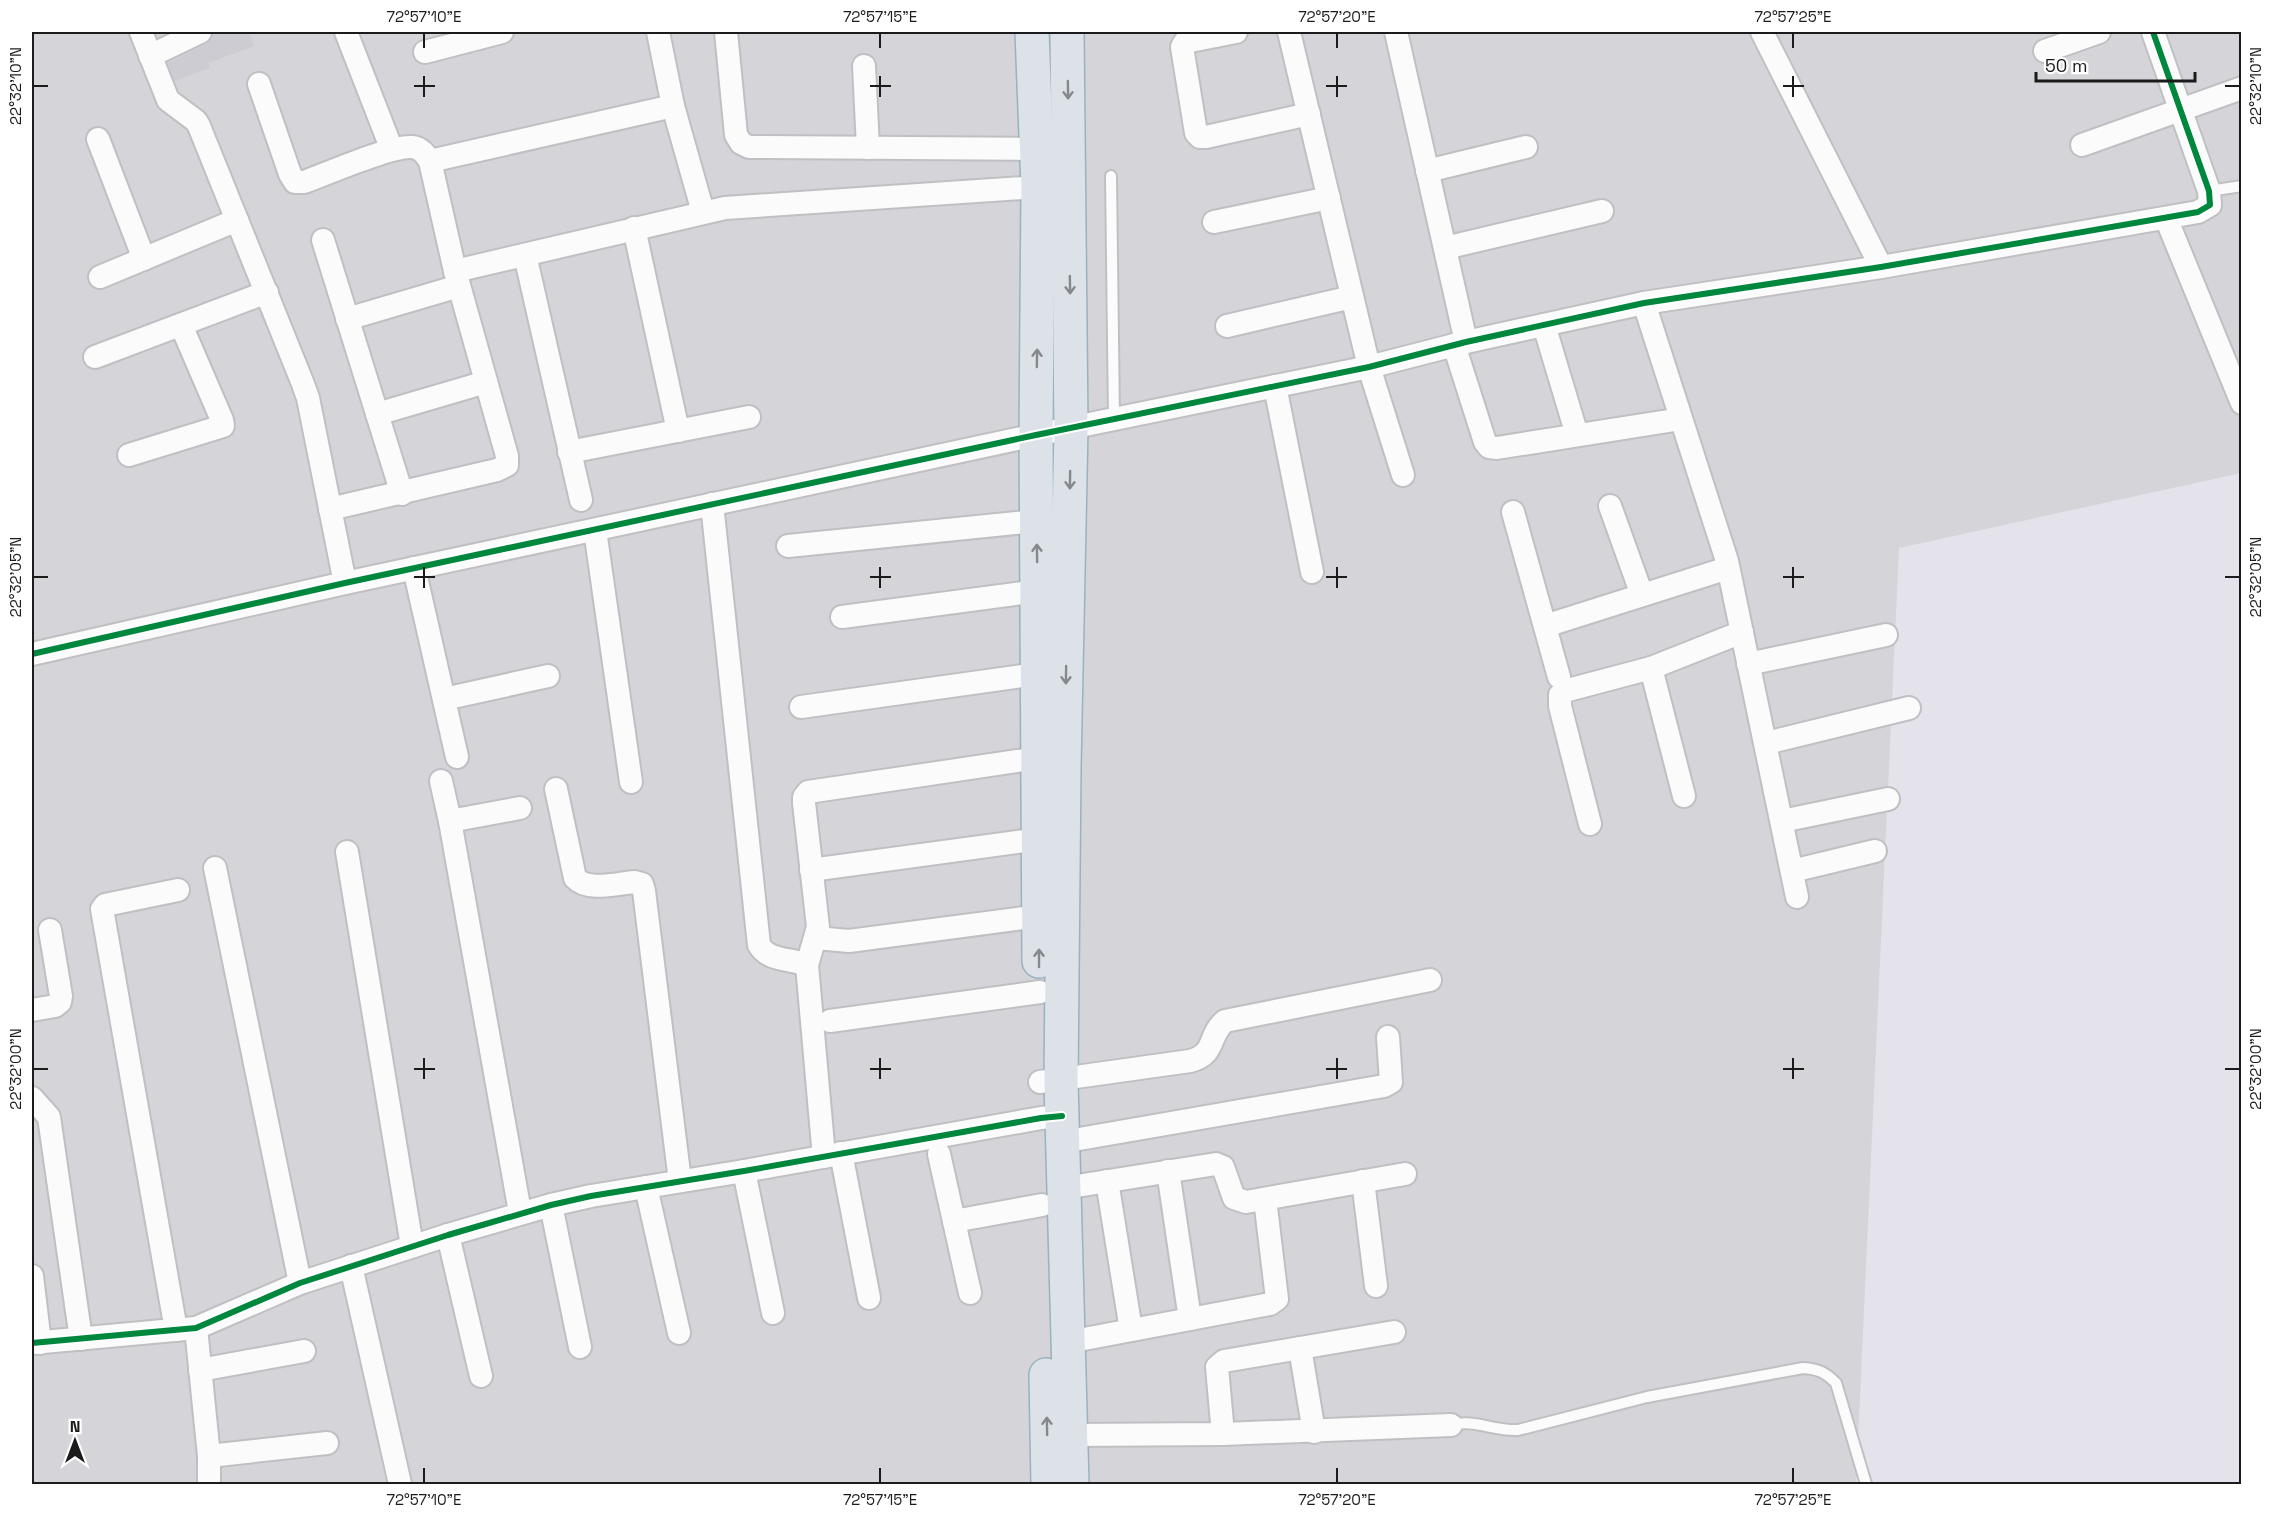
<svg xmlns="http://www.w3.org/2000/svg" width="2273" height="1516" viewBox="0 0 2273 1516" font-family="'Space Grotesk',sans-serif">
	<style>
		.residential { fill: #d5d4d9 }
		.building { fill: #cdccd2 }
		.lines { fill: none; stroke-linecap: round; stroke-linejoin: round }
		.lane-casing { stroke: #c0bfc2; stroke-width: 14 }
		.street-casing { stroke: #c0bfc2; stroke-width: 26 }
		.highway-casing { stroke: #99b2bf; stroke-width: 36 }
		.lane { stroke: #fbfbfc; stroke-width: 10 }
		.street { stroke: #fbfbfc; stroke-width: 22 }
		.highway { stroke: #dce2e8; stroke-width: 33 }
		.cycleway-casing { stroke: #fff; stroke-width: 10 }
		.cycleway { stroke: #00873e; stroke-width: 6 }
		.oneway { stroke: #85888c }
		.ticks { fill: none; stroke: #1b1b1b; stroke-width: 2 }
		.neatline { fill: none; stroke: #1b1b1b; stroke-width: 2 }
		.ticks-label { font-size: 15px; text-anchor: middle; fill: #1b1b1b }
	</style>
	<rect width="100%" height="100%" fill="#e4e2ea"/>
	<path class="residential" d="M32,32H2241V473L1899,548L1856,1484H32Z"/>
	<path class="building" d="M213,32H249L254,46L208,63L210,68L175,81L168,63L206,44L211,39Z"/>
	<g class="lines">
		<defs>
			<g id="lane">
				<path d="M1111,176L1114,419"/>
				<path d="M2209,191L2242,186"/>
				<path d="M1451,1425C1475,1419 1493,1431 1518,1430L1647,1397L1803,1368C1818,1369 1825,1372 1836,1383L1866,1484"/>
			</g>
			<g id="street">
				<path d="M141,32L168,100L196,121L199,126L303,384L308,398L345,583"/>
				<path d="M346,32L392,150"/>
				<path d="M658,32L673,106L703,212"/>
				<path d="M726,32L736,135L741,143L749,147L1037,149"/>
				<path d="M1236,32L1185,42L1182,47L1196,133L1200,137H1206L1309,114"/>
				<path d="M1289,32L1369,367L1403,475"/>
				<path d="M1396,32L1466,342"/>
				<path d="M1762,32L1881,267"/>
				<path d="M2045,51L2099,32"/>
				<path d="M425,52L502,32"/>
				<path d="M150,56L200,32"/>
				<path d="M864,66L868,148"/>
				<path d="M259,84L290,174L295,182H304C326,174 392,145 412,147C421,148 425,154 430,161L455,271L507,456V465L497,470L330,509"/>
				<path d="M98,139L144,259"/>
				<path d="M2082,145L2242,88"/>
				<path d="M430,161L673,106"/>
				<path d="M1427,171L1526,147"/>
				<path d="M2166,218L2242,403"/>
				<path d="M1214,222L1329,198"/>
				<path d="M634,228L678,431"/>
				<path d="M323,240L402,494"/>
				<path d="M1445,248L1602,211"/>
				<path d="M525,255L581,500"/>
				<path d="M455,271L725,208L1038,187"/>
				<path d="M100,277L237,220"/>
				<path d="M1644,303L1727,561L1797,897"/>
				<path d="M347,319L459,286"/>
				<path d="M1544,325L1577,435"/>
				<path d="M1227,326L1352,297"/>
				<path d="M1454,345L1485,442L1489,447L1497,448L1681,419"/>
				<path d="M95,357L267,292"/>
				<path d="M1275,386L1312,572"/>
				<path d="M377,414L486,382"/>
				<path d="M569,452L749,417"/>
				<path d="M129,455L223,426L222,420L181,325"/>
				<path d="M712,504L759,945C769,962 791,958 807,965L824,1157"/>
				<path d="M1610,506L1642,595"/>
				<path d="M1513,512L1559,677"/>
				<path d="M595,530L631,782"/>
				<path d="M788,546L1036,521"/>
				<path d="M414,568L457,757"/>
				<path d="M842,617L1037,591"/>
				<path d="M1545,626L1728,568"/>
				<path d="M32,654L345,583L1036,435L1369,367L1466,342L1644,303L1881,267L2198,212L2210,205L2209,191L2153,32"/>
				<path d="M1748,664L1886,635"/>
				<path d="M1651,668L1684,796"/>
				<path d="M444,699L548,676"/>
				<path d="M801,707L1037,674"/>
				<path d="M1766,743L1909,708"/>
				<path d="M441,781L450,821L520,1212"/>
				<path d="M556,789L575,878C588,892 618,883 635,882L642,884L644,891L680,1181"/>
				<path d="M450,821L520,808"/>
				<path d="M1782,821L1888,799"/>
				<path d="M1590,824L1560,706V695L1568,690L1651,668L1742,632"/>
				<path d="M347,852L412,1246"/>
				<path d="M215,868L300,1283"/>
				<path d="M811,870L1039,839"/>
				<path d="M1792,871L1875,851"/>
				<path d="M816,938L849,941L1039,916"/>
				<path d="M807,965L818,927L804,803V797L808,792L1038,758"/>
				<path d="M32,1010L55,1006L60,1002L61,996L50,930"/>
				<path d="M830,1021L1040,992"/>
				<path d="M1040,1082L1190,1061C1217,1054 1207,1036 1225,1021L1430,980"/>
				<path d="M32,1098L49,1117L81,1339"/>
				<path d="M1062,1142L1384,1086L1391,1082L1388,1037"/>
				<path d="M841,1153L869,1298"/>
				<path d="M939,1154L970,1293"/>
				<path d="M744,1171L773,1313"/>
				<path d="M1168,1171L1190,1319"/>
				<path d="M1107,1181L1131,1330"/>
				<path d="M1363,1181L1376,1286"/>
				<path d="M646,1187L679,1333"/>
				<path d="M1064,1188L1216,1164L1223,1167L1234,1198L1246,1202L1405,1174"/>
				<path d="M551,1205L580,1347"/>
				<path d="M954,1221L1042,1205"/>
				<path d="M448,1235L481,1376"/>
				<path d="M351,1266L400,1484"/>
				<path d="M32,1276L40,1343"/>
				<path d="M196,1328L209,1456V1484"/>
				<path d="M176,1330L102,909L105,905L178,890"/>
				<path d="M1068,1342L1270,1304L1277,1299L1265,1199"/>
				<path d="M32,1343L196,1328L300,1283L448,1235L551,1205L591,1196L744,1171L1041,1118L1062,1116"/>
				<path d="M1300,1348L1314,1432"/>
				<path d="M200,1370L304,1351"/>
				<path d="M1223,1434L1217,1367L1224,1361L1394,1332"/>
				<path d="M1070,1435L1223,1434L1451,1425"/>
				<path d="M209,1456L327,1443"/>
			</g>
			<g id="highway">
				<path d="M1032,32L1038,187L1036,435L1039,961"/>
				<path d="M1067,32L1071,428L1064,768L1061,1081L1072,1484"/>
				<path d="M1046,1375L1048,1484"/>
			</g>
		</defs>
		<use href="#lane" class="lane-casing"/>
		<use href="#street" class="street-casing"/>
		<use href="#highway" class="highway-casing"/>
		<use href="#lane" class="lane"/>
		<use href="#street" class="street"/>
		<use href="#highway" class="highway"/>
		<defs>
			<g id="cycleway">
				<path d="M32,654L345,583L1036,435L1369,367L1466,342L1644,303L1881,267L2198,212L2210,205L2209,191L2153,32"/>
				<path d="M32,1343L196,1328L300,1283L448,1235L551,1205L591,1196L744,1171L1041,1118L1062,1116"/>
			</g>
		</defs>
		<use href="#cycleway" class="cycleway-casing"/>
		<use href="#cycleway" class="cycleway"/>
	</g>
	<defs><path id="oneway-shaft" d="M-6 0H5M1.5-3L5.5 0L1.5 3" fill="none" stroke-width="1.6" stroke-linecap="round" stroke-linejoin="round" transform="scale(1.5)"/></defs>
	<g class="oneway">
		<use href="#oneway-shaft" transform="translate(1068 90) rotate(89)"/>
		<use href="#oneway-shaft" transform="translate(1070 285) rotate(89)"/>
		<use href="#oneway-shaft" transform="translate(1037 358) rotate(-89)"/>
		<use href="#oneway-shaft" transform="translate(1070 480) rotate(91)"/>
		<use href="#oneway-shaft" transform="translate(1037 553) rotate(-91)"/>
		<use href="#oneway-shaft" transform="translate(1066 675) rotate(91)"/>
		<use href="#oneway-shaft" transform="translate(1039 958) rotate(-90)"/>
		<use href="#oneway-shaft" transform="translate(1047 1426) rotate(-91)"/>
	</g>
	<path class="ticks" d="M424,33V48M880,33V48M1337,33V48M1793,33V48M424,76V97M880,76V97M1337,76V97M1793,76V97M33,86H48M414,86H435M870,86H891M1326,86H1347M1783,86H1804M2225,86H2240M424,567V588M880,567V588M1337,567V588M1793,567V588M33,577H48M414,577H435M870,577H891M1326,577H1347M1783,577H1804M2225,577H2240M424,1058V1079M880,1058V1079M1337,1058V1079M1793,1058V1079M33,1069H48M414,1069H435M870,1069H891M1326,1069H1347M1783,1069H1804M2225,1069H2240M424,1468V1483M880,1468V1483M1337,1468V1483M1793,1468V1483"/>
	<rect width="2273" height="1516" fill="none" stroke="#ffffff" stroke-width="66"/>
	<g transform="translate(75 1441)" stroke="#ffffff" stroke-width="4.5" paint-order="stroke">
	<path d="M0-4.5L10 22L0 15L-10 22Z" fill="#1b1b1b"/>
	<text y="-9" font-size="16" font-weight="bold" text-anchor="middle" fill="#1b1b1b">N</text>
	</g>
	<path d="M2036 72v9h159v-9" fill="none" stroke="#1b1b1b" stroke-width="3"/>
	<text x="2045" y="72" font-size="18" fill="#1b1b1b" stroke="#ffffff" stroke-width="4.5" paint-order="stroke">50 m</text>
	<rect x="33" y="33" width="2207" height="1450" class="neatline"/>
	<g class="ticks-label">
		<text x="424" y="22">72°57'10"E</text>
		<text x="880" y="22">72°57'15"E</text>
		<text x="1337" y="22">72°57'20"E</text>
		<text x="1793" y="22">72°57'25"E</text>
		<text transform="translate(16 86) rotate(-90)" y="5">22°32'10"N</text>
		<text transform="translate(2256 86) rotate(-90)" y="5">22°32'10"N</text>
		<text transform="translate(16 577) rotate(-90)" y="5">22°32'05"N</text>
		<text transform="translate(2256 577) rotate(-90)" y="5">22°32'05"N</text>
		<text transform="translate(16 1069) rotate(-90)" y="5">22°32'00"N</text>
		<text transform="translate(2256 1069) rotate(-90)" y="5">22°32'00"N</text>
		<text x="424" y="1505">72°57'10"E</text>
		<text x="880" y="1505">72°57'15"E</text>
		<text x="1337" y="1505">72°57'20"E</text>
		<text x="1793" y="1505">72°57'25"E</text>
	</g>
</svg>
